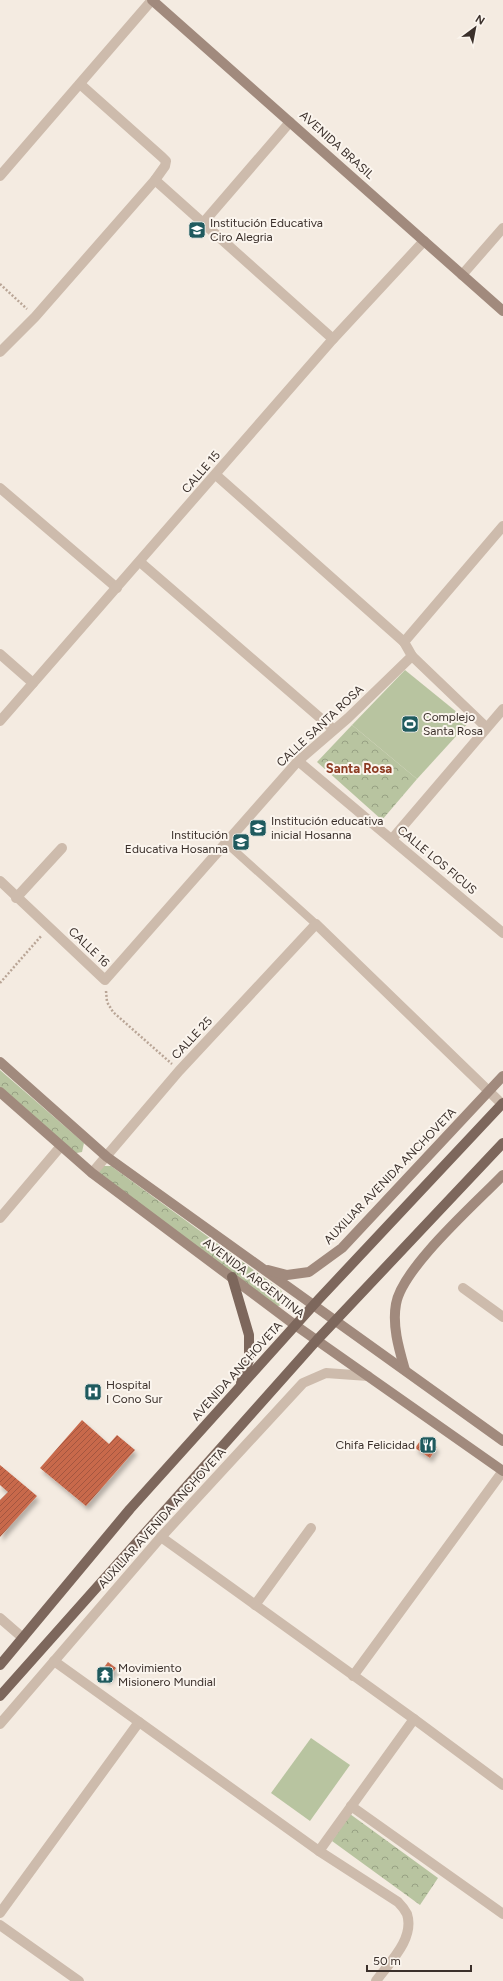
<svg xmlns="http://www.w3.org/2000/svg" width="503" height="1981" viewBox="0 0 503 1981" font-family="Figtree,sans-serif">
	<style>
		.park { fill: url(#park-crowns) }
		.pitch { fill: #b8c4a0 }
		.building { fill: url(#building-hatch); filter: url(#shadow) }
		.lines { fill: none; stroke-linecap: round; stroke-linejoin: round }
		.path { stroke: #b9a596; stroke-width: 2.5; stroke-dasharray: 2 2; stroke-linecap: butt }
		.lane { stroke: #cdbbac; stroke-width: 8 }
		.street { stroke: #cdbbac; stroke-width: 10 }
		.secondary { stroke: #a18a7d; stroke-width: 10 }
		.primary { stroke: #7d675c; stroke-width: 10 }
		.labels { text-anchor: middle; stroke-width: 4; stroke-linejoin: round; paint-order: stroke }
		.street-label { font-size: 12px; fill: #3b302b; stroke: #fbf5ee }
		.poi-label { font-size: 12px; fill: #3b302b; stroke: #fbf5ee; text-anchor: start }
		.neighbourhood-label { font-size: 13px; font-weight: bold; fill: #8c3b22; stroke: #fbf5ee }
	</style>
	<defs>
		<pattern id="park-crowns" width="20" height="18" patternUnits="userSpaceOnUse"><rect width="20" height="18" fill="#b8c4a0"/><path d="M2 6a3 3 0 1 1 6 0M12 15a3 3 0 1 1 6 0" fill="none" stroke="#97a083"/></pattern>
		<pattern id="building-hatch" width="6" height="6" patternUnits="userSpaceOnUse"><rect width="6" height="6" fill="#c8694b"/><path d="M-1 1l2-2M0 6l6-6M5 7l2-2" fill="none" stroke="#a4573f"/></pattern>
		<filter id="shadow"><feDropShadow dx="2.5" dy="4.5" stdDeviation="2" flood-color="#0004"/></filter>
	</defs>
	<rect width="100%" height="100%" fill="#f4ebe1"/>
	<g class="park">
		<path d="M352,725L417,779L382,820L317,762Z"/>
		<path d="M0,1070L84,1143L82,1152L71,1154L0,1092Z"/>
		<path d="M103,1166H111L281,1290L285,1299L283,1305L272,1307L102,1180L98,1170Z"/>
		<path d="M350,1814L438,1878L420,1905L332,1841Z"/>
	</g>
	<g class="pitch">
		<path d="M405,670L469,722L417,779L352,725Z"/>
		<path d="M311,1738L350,1765L310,1821L271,1793Z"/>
	</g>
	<g class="building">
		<path d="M82,1420L109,1444L117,1435L135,1450L86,1506L40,1468Z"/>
		<path d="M423,1437L437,1447L430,1458L415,1448Z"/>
		<path d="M0,1465L37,1496L0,1537V1500L8,1492L0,1485Z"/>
		<path d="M108,1662L116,1668L108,1680L99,1674Z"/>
	</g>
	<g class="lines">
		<g class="path">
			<path d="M0,284L27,309"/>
			<path d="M0,983L42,935"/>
			<path d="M106,991L107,1002L113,1012L172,1064"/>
		</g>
		<path class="lane" d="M226,843L316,924"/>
		<g class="street">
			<path d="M0,176L152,0"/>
			<path d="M155,180L333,339"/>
			<path d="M197,230L290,122"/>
			<path d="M462,275L503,228"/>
			<path d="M0,352L35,317L155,180L165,166L166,161L162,157L80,84"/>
			<path d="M216,475L404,642"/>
			<path d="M0,488L117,588"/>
			<path d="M140,562L333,729"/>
			<path d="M0,654L33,683"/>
			<path d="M412,656L486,727"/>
			<path d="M0,721L333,339L424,241"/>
			<path d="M298,761L503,933"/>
			<path d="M392,839L503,709"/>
			<path d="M0,881L105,980L298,761L348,718L412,656L404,642L503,526"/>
			<path d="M16,898L62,848"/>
			<path d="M92,1173L179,1071L316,924L502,1104"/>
			<path d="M0,1218L61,1146"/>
			<path d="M463,1288L503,1317"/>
			<path d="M161,1537L414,1719L503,1785"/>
			<path d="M255,1605L311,1528"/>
			<path d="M0,1618L23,1638"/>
			<path d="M54,1661L319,1851L398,1902C401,1905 405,1910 407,1914C415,1939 389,1963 376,1981"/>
			<path d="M353,1676L503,1471"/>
			<path d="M0,1724L161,1537L303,1383L326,1373L368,1376"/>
			<path d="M351,1806L503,1914"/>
			<path d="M319,1851L414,1719"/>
			<path d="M0,1913L139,1722"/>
			<path d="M0,1925L79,1981"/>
		</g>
		<g class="secondary">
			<path d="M152,0L503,311"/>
			<path d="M0,1062L107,1157L503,1441"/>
			<path d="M0,1092L92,1173L295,1325L503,1471"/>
			<path d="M268,1270L287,1275L309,1272L342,1248L503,1076"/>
			<path d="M405,1370C399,1349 392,1326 396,1304C402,1268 476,1203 503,1175"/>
		</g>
		<g class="primary">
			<path d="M232,1277L249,1335V1360L241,1383"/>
			<path d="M0,1665L130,1509L319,1299L503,1103"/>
			<path d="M0,1696L317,1340L503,1143"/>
		</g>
	</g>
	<defs>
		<symbol id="school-square" viewBox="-11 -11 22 22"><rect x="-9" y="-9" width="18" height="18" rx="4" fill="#1f5a5e" stroke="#fbf5ee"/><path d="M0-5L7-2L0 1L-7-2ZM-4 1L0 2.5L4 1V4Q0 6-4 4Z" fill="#fff"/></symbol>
		<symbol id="stadium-square" viewBox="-11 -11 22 22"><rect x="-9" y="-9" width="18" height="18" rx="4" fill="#1f5a5e" stroke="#fbf5ee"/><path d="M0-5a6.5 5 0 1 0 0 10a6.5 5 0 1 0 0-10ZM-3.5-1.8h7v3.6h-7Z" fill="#fff"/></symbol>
		<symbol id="hospital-square" viewBox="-11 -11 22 22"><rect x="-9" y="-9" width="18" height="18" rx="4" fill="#1f5a5e" stroke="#fbf5ee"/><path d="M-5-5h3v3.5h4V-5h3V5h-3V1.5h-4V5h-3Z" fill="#fff"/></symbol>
		<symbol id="restaurant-square" viewBox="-11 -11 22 22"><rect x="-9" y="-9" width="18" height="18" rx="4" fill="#1f5a5e" stroke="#fbf5ee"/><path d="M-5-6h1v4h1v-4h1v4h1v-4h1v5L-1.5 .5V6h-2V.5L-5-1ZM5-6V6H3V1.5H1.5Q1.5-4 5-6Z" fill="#fff"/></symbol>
		<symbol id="temple-square" viewBox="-11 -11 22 22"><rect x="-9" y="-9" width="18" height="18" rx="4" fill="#1f5a5e" stroke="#fbf5ee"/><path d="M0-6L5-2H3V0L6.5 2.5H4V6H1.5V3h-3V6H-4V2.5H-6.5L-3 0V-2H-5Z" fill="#fff"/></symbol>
	</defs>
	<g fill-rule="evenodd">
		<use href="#school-square" x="187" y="220" width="20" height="20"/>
		<use href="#stadium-square" x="400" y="714" width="20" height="20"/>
		<use href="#school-square" x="248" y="818" width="20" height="20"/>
		<use href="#school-square" x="231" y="832" width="20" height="20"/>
		<use href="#hospital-square" x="83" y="1382" width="20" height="20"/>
		<use href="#restaurant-square" x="418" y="1435" width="20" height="20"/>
		<use href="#temple-square" x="95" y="1665" width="20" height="20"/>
	</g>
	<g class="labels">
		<g class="street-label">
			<text transform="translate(337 145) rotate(42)" y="4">AVENIDA BRASIL</text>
			<text transform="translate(201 472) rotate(-49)" y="4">CALLE 15</text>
			<text transform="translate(320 726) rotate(-43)" y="4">CALLE SANTA ROSA</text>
			<text transform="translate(437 860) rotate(40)" y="4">CALLE LOS FICUS</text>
			<text transform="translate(89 947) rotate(44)" y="4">CALLE 16</text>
			<text transform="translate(192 1038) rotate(-47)" y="4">CALLE 25</text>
			<text transform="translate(390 1176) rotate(-46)" y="4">AUXILIAR AVENIDA ANCHOVETA</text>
			<text transform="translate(254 1278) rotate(37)" y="4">AVENIDA ARGENTINA</text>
			<text transform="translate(237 1371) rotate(-48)" y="4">AVENIDA ANCHOVETA</text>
			<text transform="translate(162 1518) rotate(-48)" y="4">AUXILIAR AVENIDA ANCHOVETA</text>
		</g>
		<g class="poi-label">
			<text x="210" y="227">Institución Educativa<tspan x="210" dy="14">Ciro Alegria</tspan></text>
			<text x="423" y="721">Complejo<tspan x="423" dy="14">Santa Rosa</tspan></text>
			<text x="271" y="825">Institución educativa<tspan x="271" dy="14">inicial Hosanna</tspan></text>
			<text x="228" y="839" text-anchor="end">Institución<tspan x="228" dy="14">Educativa Hosanna</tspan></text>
			<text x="106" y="1389">Hospital<tspan x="106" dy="14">I Cono Sur</tspan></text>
			<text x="415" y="1449" text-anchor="end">Chifa Felicidad</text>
			<text x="118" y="1672">Movimiento<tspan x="118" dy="14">Misionero Mundial</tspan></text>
		</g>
		<g class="neighbourhood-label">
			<text x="359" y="773">Santa Rosa</text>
		</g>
	</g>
	<g transform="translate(475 28) rotate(32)" stroke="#fbf5ee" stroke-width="3" paint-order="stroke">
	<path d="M0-3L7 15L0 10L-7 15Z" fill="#3b302b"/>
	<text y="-6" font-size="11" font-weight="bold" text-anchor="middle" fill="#3b302b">N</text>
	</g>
	<path d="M367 1965v6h104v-6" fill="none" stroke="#3b302b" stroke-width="2"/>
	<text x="373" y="1965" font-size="12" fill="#3b302b" stroke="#fbf5ee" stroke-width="3" paint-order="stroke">50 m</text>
</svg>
